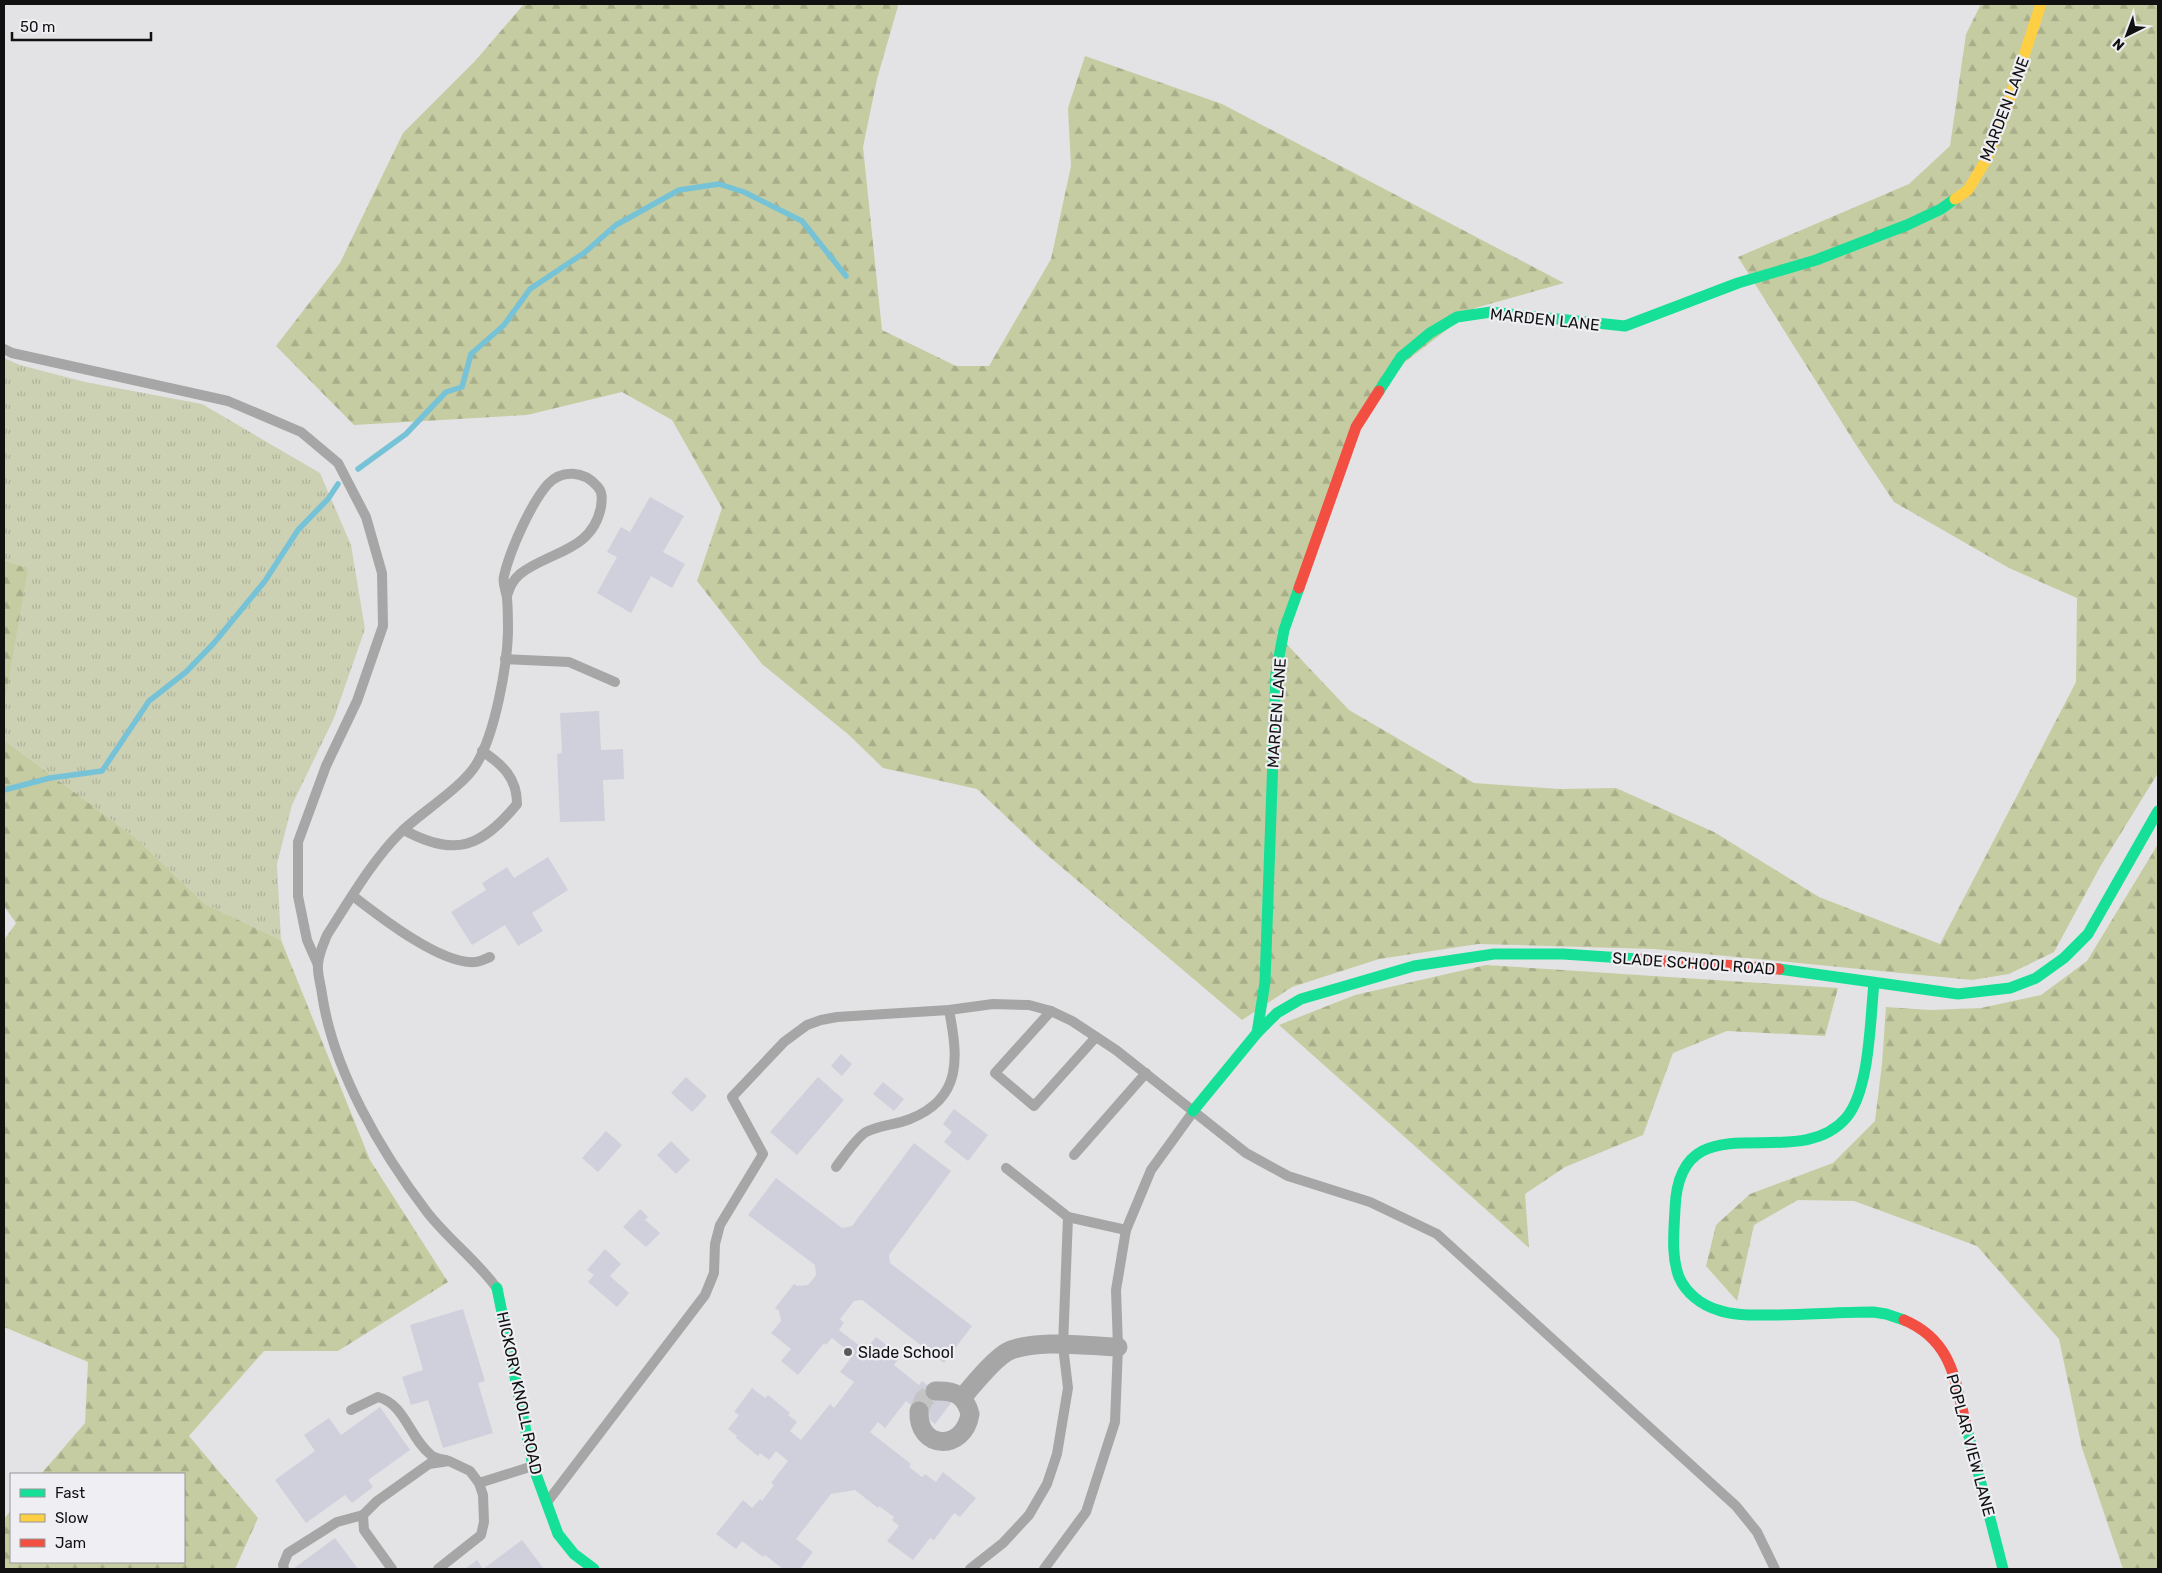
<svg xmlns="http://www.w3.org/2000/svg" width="2162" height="1573" viewBox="0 0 2162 1573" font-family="Rubik,sans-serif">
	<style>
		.grass { fill: url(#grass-tufts) }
		.forest { fill: url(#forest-firs) }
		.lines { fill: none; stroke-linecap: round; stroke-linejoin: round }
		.stream { stroke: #76c2d7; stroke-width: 5.5 }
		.building { fill: #cfd0dc }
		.street-tunnel { stroke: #c4c4c5; stroke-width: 19; stroke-dasharray: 19 9; stroke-linecap: butt }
		.lane { stroke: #a6a6a6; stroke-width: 10 }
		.street { stroke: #a6a6a6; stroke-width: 19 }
		.fast { stroke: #16e098; stroke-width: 11 }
		.slow { stroke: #ffcf43; stroke-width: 11 }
		.jam { stroke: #f24e42; stroke-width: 11 }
		.poi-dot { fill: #5a5a5c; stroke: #efeff3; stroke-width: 2 }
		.labels { text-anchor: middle; stroke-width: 4.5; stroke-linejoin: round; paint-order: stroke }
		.street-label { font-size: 16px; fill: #111112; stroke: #efeff3 }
		.poi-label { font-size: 16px; fill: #111112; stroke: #efeff3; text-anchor: start }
	</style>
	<defs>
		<pattern id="grass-tufts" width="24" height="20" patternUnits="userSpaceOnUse" patternTransform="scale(1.25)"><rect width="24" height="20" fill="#ccd1b4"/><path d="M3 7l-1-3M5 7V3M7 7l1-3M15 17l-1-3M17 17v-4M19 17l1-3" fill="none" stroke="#aeb29a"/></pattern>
		<pattern id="forest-firs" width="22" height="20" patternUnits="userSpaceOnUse" patternTransform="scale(1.25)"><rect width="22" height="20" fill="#c6cca1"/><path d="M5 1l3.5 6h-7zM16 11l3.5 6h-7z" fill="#a9ae8a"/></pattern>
	</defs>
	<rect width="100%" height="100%" fill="#e3e3e5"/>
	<path class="grass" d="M4,358L20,365L85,382L202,404L320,473L351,545L365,629L334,718L292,805L277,864L281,940L205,904L136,838L4,740V699L22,567L4,560Z"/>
	<g class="forest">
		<path d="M524,4H896L898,6L877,79L863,147L882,330L956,366H989L1051,259L1071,166L1068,108L1085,56L1222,104L1564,283L1475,308L1405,362L1356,427L1277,634L1349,710L1474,783L1560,789L1616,788L1714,832L1819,897L1940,944L2076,682L2077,598L2009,568L1894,502L1858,448L1738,257L1909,184L1950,146L1966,34L1981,4H2158V773L2100,867L2054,952L2009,974L1972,980L1654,949L1478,944L1379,959L1292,987L1242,1020L1039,848L977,789L883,768L849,735L762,664L697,581L722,508L672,420L622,392L527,415L354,425L276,346L340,263L403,133L476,60Z"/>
		<path d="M4,560L28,569L4,706Z"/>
		<path d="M4,740L136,838L205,904L281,940L370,1160L448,1282L338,1351H264L189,1436L258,1518L235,1569H4V1519L11,1510V1562H184V1474H41L85,1423L88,1362L4,1327V940L16,923L4,906Z"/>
		<path d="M2158,844V1569H2123L2082,1448L2059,1339L1977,1246L1854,1201L1798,1200L1754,1225L1737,1301L1706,1266L1716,1225L1750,1194L1833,1163L1875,1121L1882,1064L1886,1007L1930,1010L1981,1008L2041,995L2087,961Z"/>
		<path d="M1486,965L1838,988L1825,1036L1727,1031L1673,1053L1643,1135L1565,1167L1525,1194L1529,1248L1279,1025L1355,995Z"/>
	</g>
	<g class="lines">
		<g class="stream">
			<path d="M358,469L406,434L446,392L462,387L471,354L504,325L530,289L584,253L616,225L679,190L719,184L744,192L802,221L846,276"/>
			<path d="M4,790L50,778L102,771L149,701L186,672L214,643L265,581L298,530L328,499L338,484"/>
		</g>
	</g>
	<g class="building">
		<path d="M650,497L684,516L663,552L685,564L672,588L651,576L631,613L597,593L617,557L607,552L621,527L630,532Z"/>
		<path d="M599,711L601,750L623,749L624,779L603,780L605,821L560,822L557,754L562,753L560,713Z"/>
		<path d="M548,857L568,890L532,913L543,931L518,946L505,925L472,945L451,912L486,890L482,883L507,867L514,878Z"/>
		<path d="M841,1054L852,1064L842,1076L831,1066Z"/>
		<path d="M686,1077L707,1096L692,1112L671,1093Z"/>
		<path d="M818,1077L844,1100L797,1155L770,1132Z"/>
		<path d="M883,1082L904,1099L894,1111L873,1094Z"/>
		<path d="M954,1109L988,1135L968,1161L944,1142L952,1132L943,1124Z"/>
		<path d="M606,1131L622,1145L598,1172L582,1158Z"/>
		<path d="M671,1141L690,1160L676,1174L657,1155Z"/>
		<path d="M914,1143L951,1171L889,1255L890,1263L972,1326L944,1363L862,1300L854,1301L840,1319L844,1323L839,1330L865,1350L876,1337L901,1356L894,1365L919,1385L922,1381L951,1403L935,1424L906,1401L885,1428L878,1422L870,1432L911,1464L909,1467L922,1477L925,1474L936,1482L943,1472L976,1498L960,1517L954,1513L934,1540L930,1538L913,1560L887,1541L899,1526L892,1520L894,1517L879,1506L878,1508L855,1490L831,1494L796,1539L813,1552L800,1569H783L765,1555L763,1557L742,1541L736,1549L716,1534L743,1500L752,1508L760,1499L762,1501L774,1485L771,1483L788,1461L776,1451L769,1460L760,1453L758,1456L736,1438L737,1436L728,1429L739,1415L734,1412L752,1388L765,1398L768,1395L790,1413L788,1415L797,1422L790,1431L801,1440L830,1404L834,1408L854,1382L840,1372L853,1355L832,1338L826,1345L824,1343L798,1375L781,1361L791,1349L771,1333L781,1321L779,1311L775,1308L794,1284L797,1286L808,1285L816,1275L815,1265L748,1215L776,1178L842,1228L852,1226Z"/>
		<path d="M640,1209L648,1217L645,1220L660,1233L646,1247L623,1227Z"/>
		<path d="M605,1249L621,1264L610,1276L629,1293L617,1307L588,1282L594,1275L587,1270Z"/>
		<path d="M463,1309L485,1381L478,1383L493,1433L443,1448L428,1400L411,1405L402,1377L423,1370L410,1325Z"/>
		<path d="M380,1407L410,1450L368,1480L373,1487L352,1503L345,1495L306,1523L275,1480L315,1451L304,1435L329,1418L341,1435Z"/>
		<path d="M335,1538L358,1569H293Z"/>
		<path d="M522,1540L544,1569H483Z"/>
		<path d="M477,1560L483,1569H465Z"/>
	</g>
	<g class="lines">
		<path class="street-tunnel" d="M919,1411L924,1399L935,1391"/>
		<g class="lane">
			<path d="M4,349L12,353L228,401L301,432L338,463L366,517L382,573L383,626L357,701L326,766L298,842V896L307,940L318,965"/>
			<path d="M505,659L569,662L615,682"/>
			<path d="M404,830C455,858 482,847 517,804C517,778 503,765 482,751"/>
			<path d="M353,896C379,916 441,965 475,962C479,962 485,959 490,957"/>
			<path d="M1051,1011L995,1073L1034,1106L1096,1037"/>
			<path d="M1074,1155L1146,1073"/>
			<path d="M836,1167C843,1158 856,1138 866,1132C880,1125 895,1125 910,1119C963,1098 958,1057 949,1010"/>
			<path d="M1006,1168L1068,1217L1126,1230"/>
			<path d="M496,1287C476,1260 448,1239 427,1212C381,1152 333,1070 322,994C321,985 317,974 318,964C319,953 323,945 327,935C349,901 373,859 402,831C422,812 465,785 477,763C495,733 507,667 508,632C508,620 508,609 507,598C506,590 502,583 504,576C510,550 531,503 548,484C562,469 584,471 597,486C603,492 602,499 601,507C592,552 549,551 520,574C512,581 510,587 507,596"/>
			<path d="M351,1410L378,1397C405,1404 410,1439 431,1455C434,1458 441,1459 446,1460"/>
			<path d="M479,1483L533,1466"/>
			<path d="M548,1501L705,1295L714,1273L715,1244L720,1225L763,1154L732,1097L784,1042L807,1025L821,1020L837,1017L949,1010L993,1004L1029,1005L1051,1011L1072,1021L1116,1050L1246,1153L1288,1176L1370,1202L1437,1234L1736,1506L1757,1532L1775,1569"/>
			<path d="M284,1569L283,1565L288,1553L337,1522L363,1515"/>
			<path d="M392,1569L364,1530L363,1515L377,1501L429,1464L449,1461L470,1471L479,1483L483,1495L484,1522L481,1535L438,1569"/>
			<path d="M970,1569L1003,1543L1029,1515L1047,1484L1057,1454L1068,1388L1063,1346L1068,1217"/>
			<path d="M1044,1569L1086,1512L1115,1422L1118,1347L1116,1290L1126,1230L1151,1170L1193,1112"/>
		</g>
		<g class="street">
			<path d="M962,1398C972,1386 997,1355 1011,1350C1041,1339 1086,1346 1118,1347"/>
			<path d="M919,1411C917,1450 964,1452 970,1414C965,1395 954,1390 935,1391"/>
		</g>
		<g class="fast">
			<path d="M1379,391L1401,357L1430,333L1457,317L1491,312L1625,326L1738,283L1816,260L1907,225L1941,209L1955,199"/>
			<path d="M1779,969L1958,994L2010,988L2036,978L2064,958L2088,934L2158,811"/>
			<path d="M1874,983C1870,1020 1870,1090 1846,1118C1795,1177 1679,1095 1675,1209C1674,1231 1671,1256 1679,1277C1686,1293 1701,1305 1718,1310C1735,1316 1753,1315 1771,1315C1805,1315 1839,1312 1873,1312L1886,1314L1904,1320"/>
			<path d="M1257,1033L1265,982L1276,673L1284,630L1299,588"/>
			<path d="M1193,1111L1257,1033L1277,1013L1301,999L1414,966L1494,954H1563L1638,959"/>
			<path d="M497,1288L533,1466L558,1534L574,1554L594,1569"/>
			<path d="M1967,1429L2003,1569"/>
		</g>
		<path class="slow" d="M1955,199L1968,190L1986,160L2006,110L2041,4"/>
		<g class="jam">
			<path d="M1299,588L1356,427L1379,391"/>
			<path d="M1638,959L1779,969"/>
			<path d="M1904,1320C1954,1341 1955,1383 1967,1429"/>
		</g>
	</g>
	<circle class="poi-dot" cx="848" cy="1352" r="5"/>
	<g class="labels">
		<g class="street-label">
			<text transform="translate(2004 109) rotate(-69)" y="6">MARDEN LANE</text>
			<text transform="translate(1545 319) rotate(6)" y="6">MARDEN LANE</text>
			<text transform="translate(1276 713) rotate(-86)" y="6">MARDEN LANE</text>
			<text transform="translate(1694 963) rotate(4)" y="6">SLADE SCHOOL ROAD</text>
			<text transform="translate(520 1393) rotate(78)" y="6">HICKORY KNOLL ROAD</text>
			<text transform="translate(1971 1445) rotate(75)" y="6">POPLAR VIEW LANE</text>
		</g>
		<g class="poi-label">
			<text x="858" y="1358">Slade School</text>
		</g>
	</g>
	<rect width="2162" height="1573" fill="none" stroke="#111112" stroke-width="10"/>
	<rect x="10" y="1473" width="175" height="90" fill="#efeff3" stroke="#969699"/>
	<rect x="20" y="1489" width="25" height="8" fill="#16e098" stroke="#969699"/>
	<text x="55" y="1498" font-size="15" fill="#111112">Fast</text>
	<rect x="20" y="1514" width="25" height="8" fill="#ffcf43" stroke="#969699"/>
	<text x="55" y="1523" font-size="15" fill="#111112">Slow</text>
	<rect x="20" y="1539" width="25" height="8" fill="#f24e42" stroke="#969699"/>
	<text x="55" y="1548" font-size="15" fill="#111112">Jam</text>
	<g transform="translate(2127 35) rotate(222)" stroke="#efeff3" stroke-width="4" paint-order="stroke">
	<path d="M0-4L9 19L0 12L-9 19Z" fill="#111112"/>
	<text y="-8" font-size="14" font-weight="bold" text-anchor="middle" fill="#111112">N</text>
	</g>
	<path d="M12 32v8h139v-8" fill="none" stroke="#111112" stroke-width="2.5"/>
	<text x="20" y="32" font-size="15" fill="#111112" stroke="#efeff3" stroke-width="4" paint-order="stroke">50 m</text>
</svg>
